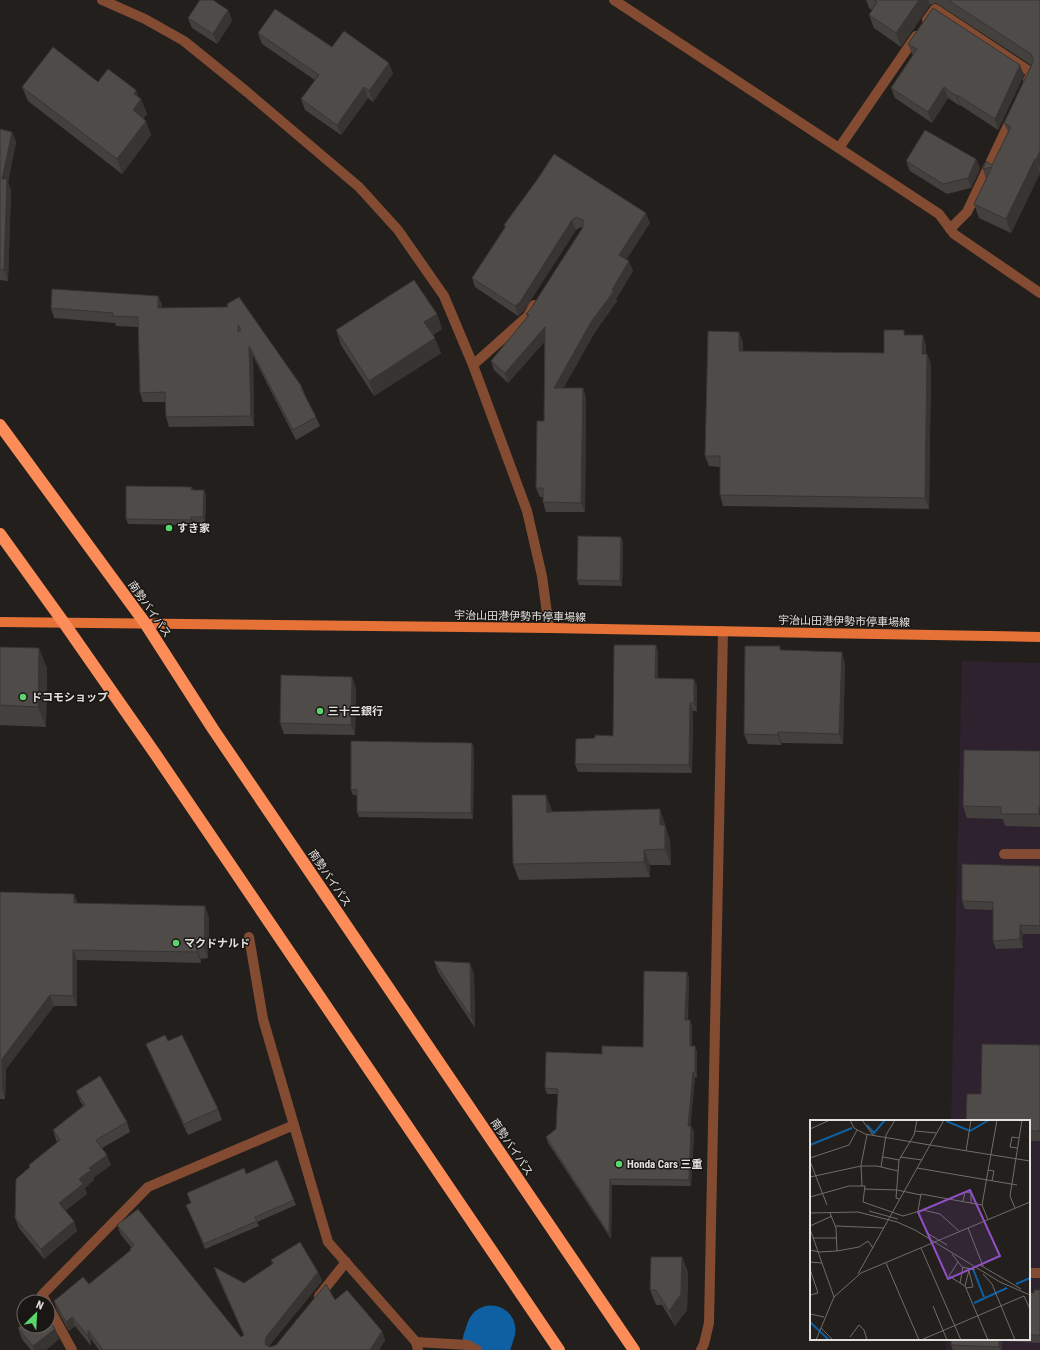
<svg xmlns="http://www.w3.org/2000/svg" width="1040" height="1350" viewBox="0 0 1040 1350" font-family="'Roboto Condensed','Noto Sans JP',sans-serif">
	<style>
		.industrial { fill: #2f222f }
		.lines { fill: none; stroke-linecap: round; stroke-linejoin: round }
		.river { stroke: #0e60a2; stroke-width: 49 }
		.minor { stroke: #834b31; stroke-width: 10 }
		.major { stroke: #e67237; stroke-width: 10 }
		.highway { stroke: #fc8d58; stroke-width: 12 }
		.wall { fill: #44403e }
		.shaded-wall { fill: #373432 }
		.building { fill: #4f4b48; stroke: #373432; fill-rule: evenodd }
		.poi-dot { fill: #5bd56e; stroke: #1a1613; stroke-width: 1.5 }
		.labels { text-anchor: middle; stroke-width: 3; stroke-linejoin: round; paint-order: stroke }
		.poi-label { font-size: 11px; font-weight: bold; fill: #e3e1df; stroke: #1a1613; text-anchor: start }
		.street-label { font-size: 11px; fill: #e3e1df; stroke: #1a1613 }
		.inset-river { fill: none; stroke: #0e60a2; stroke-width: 2 }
		.inset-road { fill: none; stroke: #706d6a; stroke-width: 1 }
		.view { fill: #9050c5; fill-opacity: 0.15; stroke: #9050c5; stroke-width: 2 }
		.inset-edge { fill: none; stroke: #e3e1df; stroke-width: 2 }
	</style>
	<rect width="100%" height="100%" fill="#231f1c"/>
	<path class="industrial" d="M962,661L1040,663V1350H946V1339H1029V1121H951Z"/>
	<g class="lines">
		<path class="river" d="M487,1342L491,1330"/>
		<g class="minor">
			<path d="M102,0L145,19L184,41L247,92L359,187L398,230L444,296L473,365L527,511L542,576L549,628"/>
			<path d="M614,0L939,214L954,234L1040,293"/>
			<path d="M927,20L935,9L1032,73L1028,80"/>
			<path d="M839,148L916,36"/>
			<path d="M950,229L967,212L1012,117"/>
			<path d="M473,365L528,316L534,305"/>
			<path d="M1004,854H1040"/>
			<path d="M249,937L263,1019L328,1242L416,1342L418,1350"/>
			<path d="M1029,1273H1040"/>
			<path d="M319,1296L346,1262"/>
			<path d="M46,1302L42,1295L148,1187L294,1125"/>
			<path d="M48,1306L72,1350"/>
			<path d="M416,1342L468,1345L477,1350"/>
			<path d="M701,1350L704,1344L709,1323L723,631"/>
		</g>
		<path class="major" d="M0,622L549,628L1040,637"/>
		<g class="highway">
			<path d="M0,425L145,623L213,729L634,1350"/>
			<path d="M0,534L64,623L156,755L559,1350"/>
		</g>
	</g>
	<g class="wall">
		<path d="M866,0H1040V173L1011,233L979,218L974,204L986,179L983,169L992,165L1008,132L1004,123L1031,65L936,3L930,5L901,47L874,28L869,15L872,10L869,8Z"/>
		<path d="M228,10L232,21L217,44L192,28L188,18Z"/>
		<path d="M258,33L332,47L393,73L373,102L368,98L341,135L305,110L301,99L315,80L262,44Z"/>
		<path d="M908,44L1024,75L998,130L960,105V106L948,98L932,123L895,98L891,88L913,55L912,54Z"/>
		<path d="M98,82L139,98L141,99L147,114L143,119L151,135L122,174L28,101L22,87Z"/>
		<path d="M0,129L12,132L16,142L8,182L11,190L8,281L0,280Z"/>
		<path d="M976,159L980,169L971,188L947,194L910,171L906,161Z"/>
		<path d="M537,180L650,223L626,259L633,271L616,299L617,301L595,332L563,388H583L586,398L585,512H546L543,502V497H540L536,488L544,421L545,341L508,383L494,370L491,361L527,317L526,314L530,310L583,228L581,227L576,230L523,312L518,316L475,287L472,278L505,228L504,225Z"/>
		<path d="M158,296L162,305V308L228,307L302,387L306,397L316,417L320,426L296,440L253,356L254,426L169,427L166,417V402H143L140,393L138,327L116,326L115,323L54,318L51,308Z"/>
		<path d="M437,314L442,329L433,335L441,353L374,396L341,345L336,330Z"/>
		<path d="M906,335H923L926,346V354H927L931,364L929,509L723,506L720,495V467L709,466L705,456L743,342V351L884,353Z"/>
		<path d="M192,487L193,490H204L206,496L205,523L193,522V525L128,524L126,519Z"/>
		<path d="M623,543L622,586L579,585L577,580Z"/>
		<path d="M656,645L658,653V678L697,686V711H693L692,773L578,772L575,764L613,736Z"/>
		<path d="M0,647L47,668L46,727L0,725Z"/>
		<path d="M781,651L845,663L843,744L782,743L781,745L748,744L744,734Z"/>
		<path d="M352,677L356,688L355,735L284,734L280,723Z"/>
		<path d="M472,743L474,748L473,819L359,817L357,812V795H353L351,790Z"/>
		<path d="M1040,751V827L1005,826L1003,819L967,818L963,806Z"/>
		<path d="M660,809L670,841L671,865H650V877L519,880L513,864L552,810V812Z"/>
		<path d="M1040,866V934H1023V948L996,949L993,941V910L965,909L962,901Z"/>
		<path d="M0,892L74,894L78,904L209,917L208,958L201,959V963L77,960V1006H54L6,1069L5,1099H0Z"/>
		<path d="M434,961L474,974L475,1028L438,972Z"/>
		<path d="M687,972L689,977L688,1020H690L692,1026V1046H695L697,1052V1078L695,1077L690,1126H691L694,1132L691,1186L612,1185L611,1239L548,1143L546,1137L556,1129L558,1094H547L545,1088L602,1054L643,1047Z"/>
		<path d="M168,1041L218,1109L222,1120L188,1135L150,1054L146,1044Z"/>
		<path d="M1040,1045V1141H1029V1121Z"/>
		<path d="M76,1091L127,1122L130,1132L102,1148L111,1165L93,1178L94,1180L85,1188L87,1194L65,1211L74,1221L77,1231L44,1259L19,1228L15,1218L30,1168L29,1165L58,1142L56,1140L53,1130L83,1106L80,1101Z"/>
		<path d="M246,1174L294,1200L296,1205L257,1222L259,1226L205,1249L186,1205Z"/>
		<path d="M117,1225L241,1337L244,1336L217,1276L214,1267L244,1283L272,1264L271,1260L318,1272L322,1281L269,1346L270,1347L276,1345L335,1300L382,1331L385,1340L379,1350H99L91,1339V1346L75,1326L69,1331L57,1310L54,1301L89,1284L130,1251V1249L131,1247L121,1235Z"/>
		<path d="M682,1257L688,1273L687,1310L675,1326L662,1305H656L650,1290Z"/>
		<path d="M1040,1290V1343L1002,1341V1350H953L951,1345V1339H941H1029V1293H1034Z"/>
		<path d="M18,1328L55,1329L59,1339L46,1350H31L22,1339Z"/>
	</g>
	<g class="shaded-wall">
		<path d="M919,0H928L930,5L901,47L896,33Z"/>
		<path d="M228,10L232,21L217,44L213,34Z"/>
		<path d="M389,63L393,73L373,102L369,91Z"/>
		<path d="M1020,65L1024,75L998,130L995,119Z"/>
		<path d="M364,87L368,98L341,135L337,125Z"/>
		<path d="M944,87L948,98L932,123L928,112Z"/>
		<path d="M136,90L140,101L141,99L147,114L138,125L133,110L134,94Z"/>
		<path d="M957,95L960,105V106L956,96Z"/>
		<path d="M146,121L151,135L122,174L117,159Z"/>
		<path d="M12,132L16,142L8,182L11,190L8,281L4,270L2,179Z"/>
		<path d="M1040,151V169L1036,160Z"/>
		<path d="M976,159L980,169L971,188L968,178Z"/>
		<path d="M1035,159L1040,173L1011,233L1006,219Z"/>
		<path d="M646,213L650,223L623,265L619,255Z"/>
		<path d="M572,220L576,230L523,312L518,316L515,306Z"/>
		<path d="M629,261L633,271L616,299L617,301L595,332L558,398L554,388L591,322L612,290Z"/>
		<path d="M158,296L162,305V318L158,308Z"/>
		<path d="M437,314L442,329L430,337L424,322Z"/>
		<path d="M545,327L549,337L508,383L505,373Z"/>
		<path d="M739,332L743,342V362L739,351Z"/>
		<path d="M923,335L926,346V364L922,354Z"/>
		<path d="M435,338L441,353L374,396L369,381Z"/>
		<path d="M249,346L253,356L254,426L251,416Z"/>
		<path d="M927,354L931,364L929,509L925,498Z"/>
		<path d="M583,388L586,398L585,512L581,503Z"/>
		<path d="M204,490L206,496L205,523L203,517Z"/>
		<path d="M191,517L193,522V525L191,520Z"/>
		<path d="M621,537L623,543L622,586L620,581Z"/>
		<path d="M656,645L658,653V686L655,678Z"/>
		<path d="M39,648L47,668L46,727L38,707Z"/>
		<path d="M842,652L845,663L843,744L839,734Z"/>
		<path d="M352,677L356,688L355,735L351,725Z"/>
		<path d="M694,679L697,686V711L694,703Z"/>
		<path d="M690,703L693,711L692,773L689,765Z"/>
		<path d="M778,732L782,743L781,745L778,735Z"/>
		<path d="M472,743L474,748L473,819L471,813Z"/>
		<path d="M546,795L552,810V827L547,812Z"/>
		<path d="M1039,807L1040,811V818L1039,814Z"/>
		<path d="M660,809L670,841L671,865L665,849L660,825Z"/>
		<path d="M644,850L650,865V877L644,862Z"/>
		<path d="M74,894L78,904L74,903Z"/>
		<path d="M205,906L209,917L208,958L204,948Z"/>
		<path d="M1020,925L1023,934V948L1020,939Z"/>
		<path d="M197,948L201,959V963L197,952Z"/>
		<path d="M73,950L77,960V1006L73,996Z"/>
		<path d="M470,963L474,974L475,1028L471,1017Z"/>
		<path d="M687,972L689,977L687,1026L685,1020Z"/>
		<path d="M50,995L54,1006L6,1069L5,1099L2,1088V1059Z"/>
		<path d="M690,1020L692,1026V1052L690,1046Z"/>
		<path d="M695,1046L697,1052V1078L695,1072Z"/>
		<path d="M693,1072L695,1077L690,1132L688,1126Z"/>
		<path d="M691,1126L694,1132L691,1186L689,1180Z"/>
		<path d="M107,1155L111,1165L93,1178L94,1180L85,1188L87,1194L62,1213L59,1203L89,1168Z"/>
		<path d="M610,1179L612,1185L611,1239L609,1234Z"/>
		<path d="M74,1221L77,1231L44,1259L41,1249Z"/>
		<path d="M682,1257L688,1273L687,1310L675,1326L669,1311Z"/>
		<path d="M318,1272L322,1281L269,1346L268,1350L265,1344L266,1337Z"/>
		<path d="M72,1317L75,1326L69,1331L66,1322Z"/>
		<path d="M55,1329L59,1339L46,1350H34L33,1346Z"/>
		<path d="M88,1330L91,1339V1346L88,1336Z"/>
		<path d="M382,1331L385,1340L379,1350H370Z"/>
		<path d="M999,1339H1001L1002,1341V1350H1000L999,1347Z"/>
	</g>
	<g class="building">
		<path d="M200,0H213L228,10L213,34L188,18Z"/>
		<path d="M874,0H919L896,33L869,15L877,2Z"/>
		<path d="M948,0H1040V151L1036,160L1035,159L1006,219L974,204L992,167L983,169L986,161L992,165L1011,127L1004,123L1033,62V59L1031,54Z"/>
		<path d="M933,8L1020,65L995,119L957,95L956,96L944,87L928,112L891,88L917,49L908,44Z"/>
		<path d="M275,9L332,47L344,31L389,63L369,91L364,87L337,125L301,99L319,75L258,33Z"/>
		<path d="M53,47L98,82L108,69L136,90L134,94L141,99L133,110L146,121L117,159L22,87Z"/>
		<path d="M0,129L12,132L2,179H7L4,270H0Z"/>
		<path d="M925,130L976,159L968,178L943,184L906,161Z"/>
		<path d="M554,154L646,213L619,255L629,261L612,290L614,291L591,322L554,388H583L581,503L543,502V488H536L537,421H544L545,327L505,373L491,361L529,315L526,314L530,310L583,227V220L577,217L572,220L520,302L515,306L472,278L506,226L504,225L537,180Z"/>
		<path d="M414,280L437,314L424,322L435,338L369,381L336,330Z"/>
		<path d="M52,289L158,296V308L228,307L227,304L239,297L302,387L301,388L316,417L293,430L249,346L251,416L166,417L165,392L140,393L138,317L112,316L113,313L51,308ZM238,325L241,330L238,332Z"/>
		<path d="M884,330H904V335H923L922,354H927L925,498L720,495V456H705L708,331L739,332V351L884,353Z"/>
		<path d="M126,486L192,487L191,490H204L203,517H191V520L126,519Z"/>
		<path d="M578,536L621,537L620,581L577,580Z"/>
		<path d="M614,645H656L655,678L694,679V703H690L689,765L575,764L576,739L595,738V735L613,736Z"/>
		<path d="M745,646H780V650L842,652L839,734L778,732V735L744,734Z"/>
		<path d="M0,647L39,648L38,707L0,705Z"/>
		<path d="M281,675L352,677L351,725L280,723Z"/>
		<path d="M351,741L472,743L471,813L357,812V789L351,790Z"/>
		<path d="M964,750L1040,751V807H1039V814H1001V807L963,806Z"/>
		<path d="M512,795H546L547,812L660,809V825H665V849L644,850V862L513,864Z"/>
		<path d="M962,864L1040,866V926L1020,925V939L993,941V902L962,901Z"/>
		<path d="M0,892L74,894V903L205,906L204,948H197V952L73,950V996L50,995L2,1059V1088H0Z"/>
		<path d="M434,961L470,963L471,1017Z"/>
		<path d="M644,971L687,972L685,1020H690V1046H695V1072H693L688,1126H691L689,1180L610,1179L609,1234L546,1137L556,1129L558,1089L545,1088L546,1052L602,1054V1046L643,1047Z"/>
		<path d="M165,1035L168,1041L182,1035L218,1109L184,1124L146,1044Z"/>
		<path d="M982,1044L1040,1045V1131H1029V1121H966L967,1094H981Z"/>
		<path d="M100,1076L127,1122L96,1140L107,1155L89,1168L91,1170L79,1179L83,1184L59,1203L74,1221L41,1249L15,1218L16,1179L30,1167L29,1165L60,1140L53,1130L85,1105L76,1091Z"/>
		<path d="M277,1160L294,1200L255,1217L257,1221L204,1244L186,1205L191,1203L187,1193L244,1168L246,1174Z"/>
		<path d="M138,1209L241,1337L244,1335L214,1267L244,1283L274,1263L271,1260L300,1242L318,1272L266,1337L265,1344L270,1347L276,1345L326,1284L335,1300L347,1290L382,1331L370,1350H103L88,1330V1336L72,1317L66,1322L54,1301L83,1277L89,1284L131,1250L130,1249L134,1245L117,1225Z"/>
		<path d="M651,1257H682L681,1294L669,1311L656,1290H650Z"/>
		<path d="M1034,1290H1040V1335H1029V1293H1034Z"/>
		<path d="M48,1316L55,1329L33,1346L18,1328L24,1323V1326H48Z"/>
		<path d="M951,1339H999V1347L951,1345Z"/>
	</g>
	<g class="poi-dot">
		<circle cx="169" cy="528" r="4"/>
		<circle cx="23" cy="697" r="4"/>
		<circle cx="320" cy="711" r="4"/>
		<circle cx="176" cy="943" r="4"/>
		<circle cx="619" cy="1164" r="4"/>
	</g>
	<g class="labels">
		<g class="poi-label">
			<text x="177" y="532">すき家</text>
			<text x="31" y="701">ドコモショップ</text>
			<text x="328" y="715">三十三銀行</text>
			<text x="184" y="947">マクドナルド</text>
			<text x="627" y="1168">Honda Cars 三重</text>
		</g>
		<g class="street-label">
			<text transform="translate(150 609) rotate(55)" y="4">南勢バイパス</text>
			<text transform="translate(520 616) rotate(1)" y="4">宇治山田港伊勢市停車場線</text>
			<text transform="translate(844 621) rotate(1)" y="4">宇治山田港伊勢市停車場線</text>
			<text transform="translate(330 878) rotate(56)" y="4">南勢バイパス</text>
			<text transform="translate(512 1147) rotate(56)" y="4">南勢バイパス</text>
		</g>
	</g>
	<g transform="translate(810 1120)">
		<rect width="220" height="220" fill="#231f1c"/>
		<path class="inset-river" d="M136,1L160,11L179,0M57,5L64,13L75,0M0,25L42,8M163,149L174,177M206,164L220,158M164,183L197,168M0,202L19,220"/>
		<path class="inset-road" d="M40,0L44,8L55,14L120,25L134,0M52,0L63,15M0,9L20,0M105,11L126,13M208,28L200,27L202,17L209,18M156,31L161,0M73,37L89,40M90,37L112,40M0,38L39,25L47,10M0,41L17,85M71,47L76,15L85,0M107,48L207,65M178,50L184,51L182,61M0,57L51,46H67L88,51M52,66L51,45L57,15M55,69L87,70L111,75M0,77L39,66H55L53,82L93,96L113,90L130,94L149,111M89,79L86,78L89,40L104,15L107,0M153,81L155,72L161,73V83M205,88L200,76L212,0M59,91L88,99M108,91L111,74L172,85M0,93L48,92L87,102L105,110L190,162L220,175M20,93L26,108L27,131M178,100L172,85L187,0M0,106L22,96M26,106L74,108M158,108L173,146M0,109L24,177M117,113L137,125M3,118H26M111,128L151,220M0,130L9,132L27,131L49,127L58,121L63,128M142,134L152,147L165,150M0,142L12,143M148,142L139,156L150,163M76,143L109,220M170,145L211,169M153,147L150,163L155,166M0,149L8,173L0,175M159,150L155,166L178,220M48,154L120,25L220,41M173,154L182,164L205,220M156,168L163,167L159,151M214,176L220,189M123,186L137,220M0,194L14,197M11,208L23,220M40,217L49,205L54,210L57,220M6,220L24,177L51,153L220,82M111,220L214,176"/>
		<path class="view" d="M160,70L190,136L138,159L108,92Z"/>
		<rect width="220" height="220" class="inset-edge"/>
	</g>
	<g transform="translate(36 1314) rotate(24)"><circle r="19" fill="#1a1613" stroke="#6a6765"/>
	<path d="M0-3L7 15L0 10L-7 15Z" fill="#5bd56e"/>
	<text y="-6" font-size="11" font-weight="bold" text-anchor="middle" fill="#e3e1df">N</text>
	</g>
</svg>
